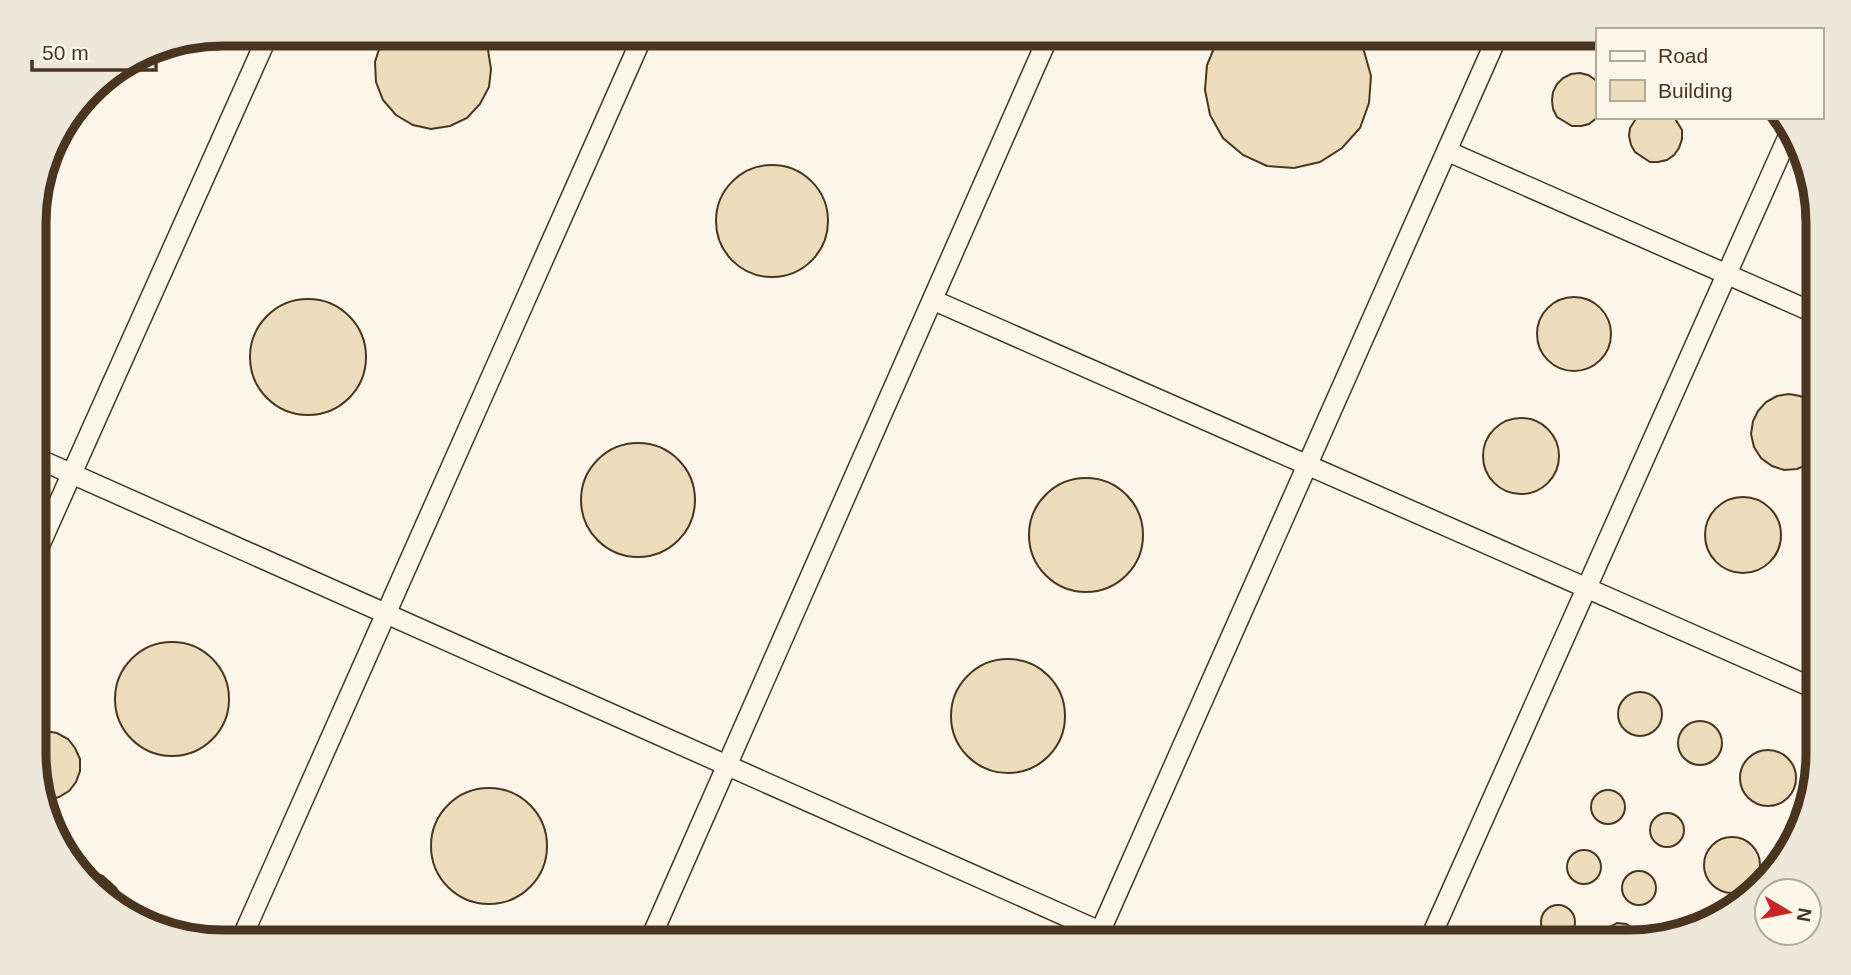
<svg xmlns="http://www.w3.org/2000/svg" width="1851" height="975" viewBox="0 0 1851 975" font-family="Arial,sans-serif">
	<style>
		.building { fill: #ecdcbc; stroke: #4a3520; stroke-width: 2 }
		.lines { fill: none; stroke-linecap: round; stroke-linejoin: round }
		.minor-casing { stroke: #4a3520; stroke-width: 22 }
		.minor { stroke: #fbf6e9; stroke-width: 19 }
		.rim { fill: none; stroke: #4a3520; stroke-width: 9 }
	</style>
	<rect width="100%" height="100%" fill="#fbf6e9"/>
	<g class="building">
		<path d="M388,33H478L488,50L491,69L489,87L480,104L467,118L450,126L431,129L413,125L396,115L383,100L376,82L375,62L381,43Z"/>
		<path d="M1223,33H1353L1364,51L1371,76L1369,103L1360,128L1342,148L1320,162L1294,168L1267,166L1243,155L1223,138L1210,115L1205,90L1207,65L1217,41Z"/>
		<path d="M1580,73L1588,75L1597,81L1598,117L1589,124L1581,126H1572L1557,117L1553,109L1552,100L1553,92L1557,84L1563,78L1571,74Z"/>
		<path d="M1637,117H1674L1682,130V139L1679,148L1674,155L1667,160L1658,162H1650L1635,152L1631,145L1629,136L1630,128Z"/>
		<circle cx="772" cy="221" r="56"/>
		<circle cx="1574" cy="334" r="37"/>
		<circle cx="308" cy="357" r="58"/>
		<path d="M1789,394L1800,396L1811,401L1817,407V457L1809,464L1797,469L1784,470L1772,466L1761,458L1754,447L1751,434L1753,421L1758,411L1766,402L1777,396Z"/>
		<circle cx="1521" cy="456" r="38"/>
		<circle cx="638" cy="500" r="57"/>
		<circle cx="1086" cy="535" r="57"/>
		<circle cx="1743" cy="535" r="38"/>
		<circle cx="172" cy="699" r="57"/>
		<circle cx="1008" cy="716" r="57"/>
		<circle cx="1640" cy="714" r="22"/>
		<circle cx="1700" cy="743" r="22"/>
		<path d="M45,731L57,733L68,739L75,748L80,759V771L76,782L69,791L59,797L47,800L43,799L35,778V734Z"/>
		<circle cx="1768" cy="778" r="28"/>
		<circle cx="489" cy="846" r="58"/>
		<circle cx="1608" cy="807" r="17"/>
		<circle cx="1667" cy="830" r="17"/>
		<circle cx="1732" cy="865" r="28"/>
		<circle cx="1584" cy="867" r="17"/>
		<path d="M76,868L86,869L103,876L116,888L126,904L127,912Z"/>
		<circle cx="1639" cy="888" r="17"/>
		<circle cx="1558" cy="922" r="17"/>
		<path d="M1617,923L1626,924L1634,929L1637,941H1604V936L1608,928Z"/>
	</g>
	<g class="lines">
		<defs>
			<g id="minor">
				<path d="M1447,151L1817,314"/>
				<path d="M933,300L1818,690"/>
				<path d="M34,457L1124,942"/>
				<path d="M34,558L269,33"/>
				<path d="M1096,941L1499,33"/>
				<path d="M1429,941L1791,130"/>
				<path d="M240,942L644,33"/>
				<path d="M649,942L1050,33"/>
			</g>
		</defs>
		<use href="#minor" class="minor-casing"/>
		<use href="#minor" class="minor"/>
	</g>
	<path d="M0 0H1851V975H0ZM223 46H1629A177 177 0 0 1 1806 223V753A177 177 0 0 1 1629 930H223A177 177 0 0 1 46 753V223A177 177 0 0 1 223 46Z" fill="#ede7d9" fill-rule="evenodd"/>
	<path class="rim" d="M223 46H1629A177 177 0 0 1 1806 223V753A177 177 0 0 1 1629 930H223A177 177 0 0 1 46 753V223A177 177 0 0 1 223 46Z"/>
	<rect x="1596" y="28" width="228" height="91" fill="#fbf6e9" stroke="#b4a999" stroke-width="2"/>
	<rect x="1610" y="51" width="35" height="10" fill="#fbf6e9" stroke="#b4a999" stroke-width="2"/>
	<text x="1658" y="63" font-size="21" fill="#4a3520">Road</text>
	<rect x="1610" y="80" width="35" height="21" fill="#ecdcbc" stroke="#b4a999" stroke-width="2"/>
	<text x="1658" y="98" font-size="21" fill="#4a3520">Building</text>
	<g transform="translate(1788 912) rotate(100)"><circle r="33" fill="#fbf6e9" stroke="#b4a999" stroke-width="2"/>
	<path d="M0-5L12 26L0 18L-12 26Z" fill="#c62828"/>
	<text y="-10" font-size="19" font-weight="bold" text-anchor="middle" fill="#4a3520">N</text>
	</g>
	<path d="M32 60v10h124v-10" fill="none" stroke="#4a3520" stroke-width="3.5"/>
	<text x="42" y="60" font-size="21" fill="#4a3520" stroke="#fbf6e9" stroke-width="5" paint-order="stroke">50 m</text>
</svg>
